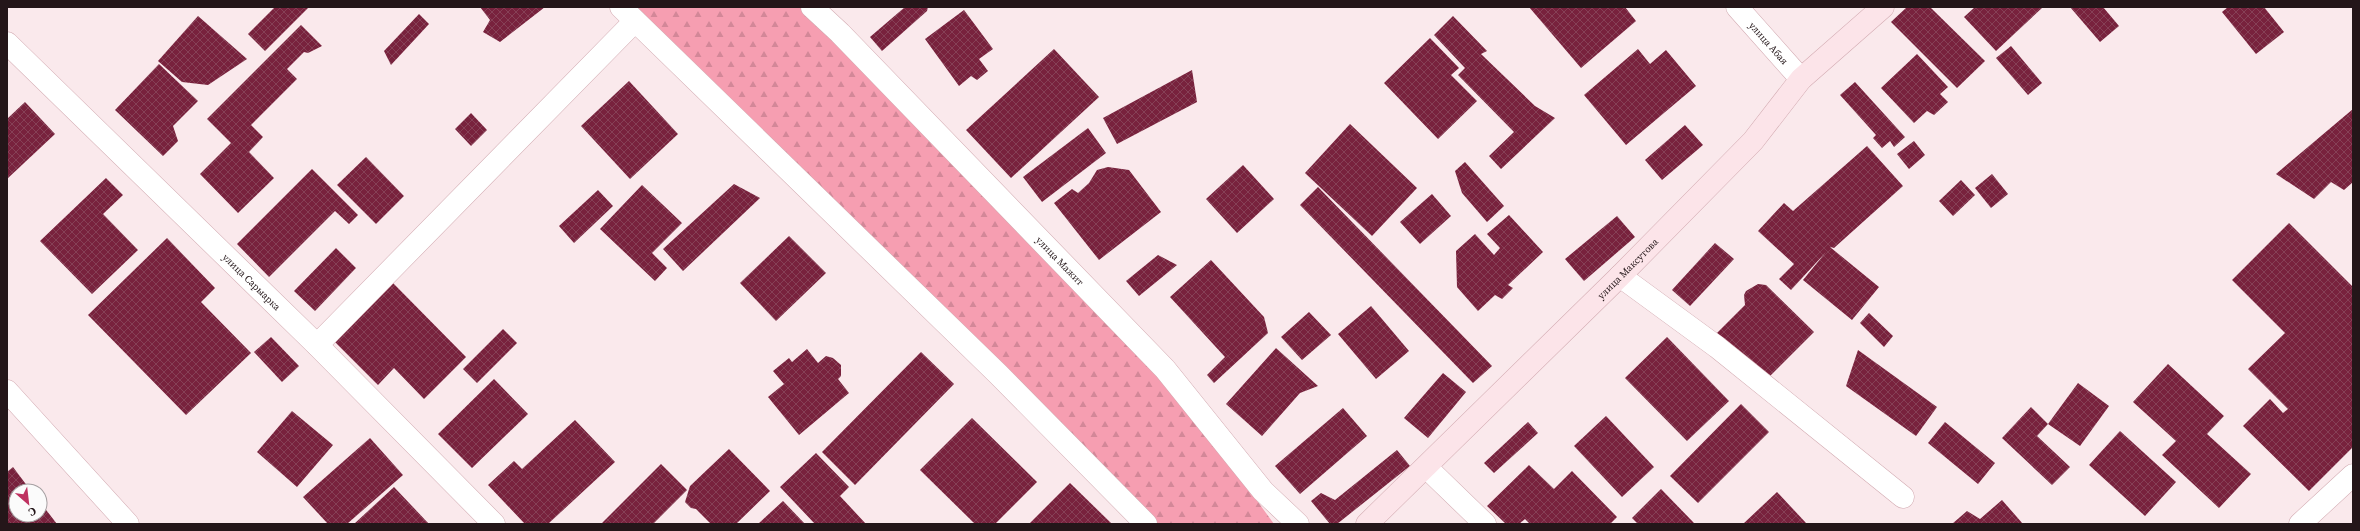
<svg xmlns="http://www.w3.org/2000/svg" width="2360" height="531" viewBox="0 0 2360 531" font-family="'Source Serif 4',serif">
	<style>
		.forest { fill: url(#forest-firs) }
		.building { fill: url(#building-cross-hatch) }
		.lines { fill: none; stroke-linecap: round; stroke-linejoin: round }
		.street-casing { stroke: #d2aab1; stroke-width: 23 }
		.secondary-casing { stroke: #d2aab1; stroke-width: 23 }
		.street { stroke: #fff; stroke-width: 22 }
		.secondary { stroke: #fce4e9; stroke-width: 22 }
		.labels { text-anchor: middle; stroke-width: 4; stroke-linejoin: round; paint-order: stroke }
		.street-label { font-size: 10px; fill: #241619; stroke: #fbfbfb }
	</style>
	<defs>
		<pattern id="forest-firs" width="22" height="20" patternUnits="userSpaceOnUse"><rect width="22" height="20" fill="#f69eb1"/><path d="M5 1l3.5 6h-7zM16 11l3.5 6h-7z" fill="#d38798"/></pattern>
		<pattern id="building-cross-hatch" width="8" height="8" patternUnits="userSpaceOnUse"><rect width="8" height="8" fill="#78223d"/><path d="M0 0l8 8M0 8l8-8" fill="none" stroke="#864056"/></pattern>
	</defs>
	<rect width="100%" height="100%" fill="#fae9ec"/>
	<path class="forest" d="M610,7H805L1165,374L1274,524H1143Z"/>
	<g class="building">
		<path d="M275,7H309L265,51L248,34Z"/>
		<path d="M480,7H545L500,42L483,32L490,20Z"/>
		<path d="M905,7H928L927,11L882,51L870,37Z"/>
		<path d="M1529,7H1625L1636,21L1581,68Z"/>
		<path d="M1907,7H1930L1985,61L1957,88L1891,22Z"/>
		<path d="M1975,7H2043L1996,51L1964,17Z"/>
		<path d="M2070,7H2103L2119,26L2100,42Z"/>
		<path d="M2228,7H2264L2284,32L2256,54L2222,12Z"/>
		<path d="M964,10L993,49L979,59L988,71L977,80L971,76L959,86L925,39Z"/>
		<path d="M419,14L429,24L391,65L384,51Z"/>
		<path d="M198,16L247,59L208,85L182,82L158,61Z"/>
		<path d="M1453,16L1487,51L1481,54L1535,106L1555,118L1501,169L1489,156L1514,132L1458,75L1465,68L1434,35Z"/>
		<path d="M301,25L322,46L308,53L304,52L287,69L297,79L251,125L263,137L249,152L274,178L238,213L200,174L231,143L207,119Z"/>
		<path d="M1430,38L1459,68L1451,75L1477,101L1438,139L1384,83Z"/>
		<path d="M2011,46L2042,83L2028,95L1996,58Z"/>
		<path d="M1054,49L1099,97L1011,178L966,130Z"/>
		<path d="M1638,49L1650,64L1666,50L1696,86L1626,145L1584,95Z"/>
		<path d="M1917,54L1948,87L1940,94L1948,102L1934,115L1927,111L1914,123L1881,88Z"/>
		<path d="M159,64L198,101L173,126L178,141L163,156L115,110Z"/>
		<path d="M1192,70L1197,102L1117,144L1103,118Z"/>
		<path d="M629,81L678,134L630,179L581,126Z"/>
		<path d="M1855,82L1905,137L1894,147L1890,141L1882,148L1873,138L1876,135L1840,95Z"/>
		<path d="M25,102L55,134L7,179V119Z"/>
		<path d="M2353,109V182L2344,190L2331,182L2314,199L2276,174Z"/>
		<path d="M471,113L487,130L471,146L455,129Z"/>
		<path d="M1350,124L1417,188L1372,236L1305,173Z"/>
		<path d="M1685,125L1703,145L1662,180L1645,160Z"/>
		<path d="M1088,128L1106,153L1042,202L1023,177Z"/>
		<path d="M1914,141L1925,155L1909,169L1897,154Z"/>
		<path d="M1867,146L1903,186L1834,248L1830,247L1879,287L1852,320L1803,280L1826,252L1791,290L1779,279L1794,264L1758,231L1784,203L1793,211Z"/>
		<path d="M366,157L404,196L376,224L337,185Z"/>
		<path d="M1465,162L1504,206L1487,222L1462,193L1455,171Z"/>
		<path d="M1243,165L1274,199L1237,233L1206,199Z"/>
		<path d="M1108,167L1129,170L1161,212L1099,260L1054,203L1072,189L1078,193L1089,183L1097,170Z"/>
		<path d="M312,169L358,215L349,224L335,211L269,277L237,244Z"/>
		<path d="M1992,174L2008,194L1991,208L1975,188Z"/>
		<path d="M106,178L123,195L103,214L138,250L92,294L40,241Z"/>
		<path d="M1961,180L1975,195L1953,216L1939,201Z"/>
		<path d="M734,184L760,198L683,271L663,249Z"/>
		<path d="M642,185L682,223L652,253L667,268L655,281L600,229Z"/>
		<path d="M1318,187L1492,366L1473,383L1300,205Z"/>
		<path d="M598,190L613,206L574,243L559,226Z"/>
		<path d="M1432,194L1451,216L1420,244L1400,222Z"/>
		<path d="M1509,215L1543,252L1508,285L1513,288L1502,299L1495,295L1478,311L1457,287L1456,251L1475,234L1494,255L1500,248L1487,234Z"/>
		<path d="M1617,216L1635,237L1584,281L1565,259Z"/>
		<path d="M2289,223L2353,287V447L2309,491L2243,426L2270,399L2283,413L2288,409L2248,369L2285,333L2232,280Z"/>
		<path d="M789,236L826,273L776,321L740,283Z"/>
		<path d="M167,238L215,288L201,302L251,353L186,415L88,315Z"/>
		<path d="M1715,243L1734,259L1690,306L1672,290Z"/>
		<path d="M336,248L356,268L315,311L294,291Z"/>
		<path d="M1158,255L1177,265L1139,296L1126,281Z"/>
		<path d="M1211,260L1264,317L1268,333L1214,383L1207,375L1225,357L1170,297Z"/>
		<path d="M391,281L466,357L424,399L394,368L378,385L332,339Z"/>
		<path d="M1758,284L1766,285L1814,332L1763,383L1715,335L1745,305L1744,295L1746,291Z"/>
		<path d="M1371,306L1409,351L1376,379L1338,334Z"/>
		<path d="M1309,312L1331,335L1302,360L1281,337Z"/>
		<path d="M1869,313L1893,336L1884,347L1860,323Z"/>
		<path d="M503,329L517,343L477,383L463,369Z"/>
		<path d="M271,337L299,366L282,382L254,352Z"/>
		<path d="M1667,337L1729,401L1687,441L1625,378Z"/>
		<path d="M1276,348L1318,386L1300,393L1262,436L1226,404Z"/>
		<path d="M807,349L818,363L826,356L833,358L841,365V376L838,379L849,393L799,435L768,397L784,384L773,371L789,358L792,362Z"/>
		<path d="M1858,350L1937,407L1916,436L1846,386Z"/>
		<path d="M921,352L954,384L855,485L822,452Z"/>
		<path d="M2168,364L2224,416L2207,434L2251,474L2219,508L2162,455L2176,441L2133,402Z"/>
		<path d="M1443,373L1466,392L1428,438L1404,418Z"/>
		<path d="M494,379L528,414L472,468L438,434Z"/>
		<path d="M2078,383L2109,406L2080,446L2048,424Z"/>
		<path d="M1741,404L1769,432L1698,503L1670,476Z"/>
		<path d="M2031,407L2048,424L2037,436L2070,467L2052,485L2002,438Z"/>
		<path d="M1343,408L1367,436L1300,494L1275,466Z"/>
		<path d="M292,411L333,445L297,487L257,452Z"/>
		<path d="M1606,416L1654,467L1622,497L1574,446Z"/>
		<path d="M972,418L1037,482L995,524H975L920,470Z"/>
		<path d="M575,420L615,462L548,524H525L488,485L514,461L522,469Z"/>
		<path d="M1528,422L1538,433L1494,473L1484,463Z"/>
		<path d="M1945,422L1995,463L1978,484L1928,443Z"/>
		<path d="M2120,431L2176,482L2145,516L2089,465Z"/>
		<path d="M370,438L403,475L347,524H328L303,497Z"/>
		<path d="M729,449L770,491L736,524H711L696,509L691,508L685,502L690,486Z"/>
		<path d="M1397,450L1410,466L1337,524H1330L1311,501L1321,493L1335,500Z"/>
		<path d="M816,453L849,487L840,496L866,524H815L780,487Z"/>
		<path d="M661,464L687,490L653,524H601Z"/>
		<path d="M1529,465L1554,489L1572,471L1617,517L1610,524H1530L1525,519L1519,524H1506L1487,506Z"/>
		<path d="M13,467L31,491H16V515H40V502L57,524H7V472Z"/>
		<path d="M1070,483L1112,524H1029Z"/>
		<path d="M394,487L429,524H354Z"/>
		<path d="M1661,489L1695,524H1638L1632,518Z"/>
		<path d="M1777,492L1807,524H1743Z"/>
		<path d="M2002,500L2023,524H1952L1967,511L1980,519Z"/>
		<path d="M783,501L805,524H758Z"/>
	</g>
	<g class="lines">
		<defs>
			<g id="street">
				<path d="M621,7L998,374L1146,524"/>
				<path id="s1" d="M812,7L840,33L1165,369L1263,491L1298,524"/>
				<path id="s2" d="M1737,7L1801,79"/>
				<path id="s3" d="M7,43L317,345L494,524"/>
				<path d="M1620,276L1717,347L1903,497"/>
				<path d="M317,345L635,21"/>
				<path d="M7,391L128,524"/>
				<path d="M1426,467L1485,524"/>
				<path d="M2300,524L2353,475"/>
			</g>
			<g id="secondary">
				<path id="s4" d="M1367,524L1620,276L1753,141L1801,79L1883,7"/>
			</g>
		</defs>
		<use href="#street" class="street-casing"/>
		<use href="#secondary" class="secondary-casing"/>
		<use href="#street" class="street"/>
		<use href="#secondary" class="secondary"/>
	</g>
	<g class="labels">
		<g class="street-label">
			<text dy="4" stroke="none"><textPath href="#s2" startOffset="48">улица Абая</textPath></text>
			<text dy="4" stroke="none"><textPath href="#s1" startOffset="355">улица Мажит</textPath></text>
			<text dy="4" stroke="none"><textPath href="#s4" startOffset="365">улица Максутова</textPath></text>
			<text dy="4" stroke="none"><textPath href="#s3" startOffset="342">улица Сарыарка</textPath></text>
		</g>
	</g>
	<rect width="2360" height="531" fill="none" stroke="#241619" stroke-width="16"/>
	<g transform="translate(28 503) rotate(152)"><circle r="19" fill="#fbfbfb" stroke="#a59fa1"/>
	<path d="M0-3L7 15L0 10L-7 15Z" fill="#bf3160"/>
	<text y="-6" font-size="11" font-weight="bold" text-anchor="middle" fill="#241619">С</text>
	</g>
</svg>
